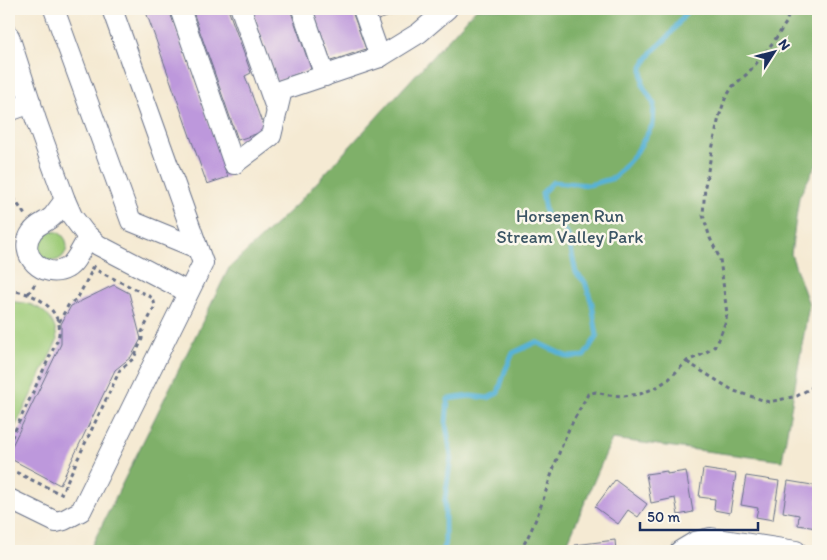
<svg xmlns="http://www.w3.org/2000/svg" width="827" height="560" viewBox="0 0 827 560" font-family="Itim,sans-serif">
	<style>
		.green { fill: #9fcc79; stroke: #5d7e6c }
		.forest { fill: #7fb069; stroke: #4d7064 }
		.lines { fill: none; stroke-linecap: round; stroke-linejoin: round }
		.stream { stroke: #59b2d6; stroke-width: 5 }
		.building { fill: #bd98dc }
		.minor-casing { stroke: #677087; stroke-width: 22 }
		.path { stroke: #677087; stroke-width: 3; stroke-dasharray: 4 4; stroke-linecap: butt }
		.minor { stroke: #fff; stroke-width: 20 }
		.labels { text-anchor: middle; stroke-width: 5; stroke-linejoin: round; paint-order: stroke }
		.park-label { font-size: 18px; fill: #3c5665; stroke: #fbf7ec }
	</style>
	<rect width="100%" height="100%" fill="#fbf7ec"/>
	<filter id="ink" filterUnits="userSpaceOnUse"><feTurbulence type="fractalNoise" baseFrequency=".02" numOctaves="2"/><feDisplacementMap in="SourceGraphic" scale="10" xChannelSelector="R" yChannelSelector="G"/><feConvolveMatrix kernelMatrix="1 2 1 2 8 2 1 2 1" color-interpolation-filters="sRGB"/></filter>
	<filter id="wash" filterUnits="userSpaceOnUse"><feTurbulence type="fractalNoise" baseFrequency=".0096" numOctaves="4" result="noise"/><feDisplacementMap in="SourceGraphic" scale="20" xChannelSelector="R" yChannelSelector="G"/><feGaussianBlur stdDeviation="1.12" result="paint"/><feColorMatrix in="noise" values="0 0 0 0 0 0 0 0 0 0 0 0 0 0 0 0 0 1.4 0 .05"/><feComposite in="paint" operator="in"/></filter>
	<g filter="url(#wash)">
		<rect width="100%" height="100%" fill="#f5ead3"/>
		<g class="green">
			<circle cx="52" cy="246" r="15"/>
			<path d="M9,302C35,301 56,313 57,341L9,440Z"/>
		</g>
		<path class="forest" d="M476,9H818V161L799,197L791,254L809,305L782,461L612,439L564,551H89L229,268L297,204Z"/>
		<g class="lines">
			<path class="stream" d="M442,551L445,543V500L451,456L446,424L448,399L470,396L488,398L498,393L505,371L513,353L536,342L568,357L584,356L597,336L592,304L585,282L576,273L568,235L558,223L546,216L542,193L553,182L589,185L614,178L636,153L653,124L654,104L643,86L642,67L653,51L668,37L689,9"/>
		</g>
		<g id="blocks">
			<g class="building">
				<path d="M145,9H169L228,177L207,184Z"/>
				<path d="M192,9H228L251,73L245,76L265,131L238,140Z"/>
				<path d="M252,9H290L311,69L277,81Z"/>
				<path d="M313,9H351L366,49L331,61Z"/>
				<path d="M374,9H410L378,20Z"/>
				<path d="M114,285L129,293L141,339L131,357L115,370L60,485L9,458V452L61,344V324L71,306Z"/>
				<path d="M703,469L736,474L730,513L714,510L715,499L699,497Z"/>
				<path d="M667,471V474L686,471L693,512L678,515L675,498L651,503L646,474Z"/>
				<path d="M746,476L779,481L773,520L756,517L758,508L741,505Z"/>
				<path d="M615,480L647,504L638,517L628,510L618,524L595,507Z"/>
				<path d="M788,481L818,486V510L816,528L798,525L799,515L783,512Z"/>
				<path d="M615,540L616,551H576L575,545Z"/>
			</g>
		</g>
	</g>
	<g filter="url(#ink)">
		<use href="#blocks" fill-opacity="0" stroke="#677087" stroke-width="1"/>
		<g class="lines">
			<defs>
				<g id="minor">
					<path d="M54,9L131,221L197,248"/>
					<path d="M180,9L234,164L271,136L282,90L380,57L419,33L447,9"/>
					<path d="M241,9L277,111"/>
					<path d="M302,9L325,76"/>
					<path d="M363,9L380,57"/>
					<path d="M9,36L37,123L65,200L72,216L84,232L98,245L188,292"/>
					<path d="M9,111L31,103"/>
					<path d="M65,200C61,205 57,211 53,216C47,222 37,224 32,232C16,254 44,281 67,268C77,262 82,246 89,237"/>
					<path d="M9,499L56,522L64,520L81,511L203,263L112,9"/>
					<path d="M680,551L695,542L711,538L796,551"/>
				</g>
			</defs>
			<use href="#minor" class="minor-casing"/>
			<g class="path">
				<path d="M9,191L25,215"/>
				<path d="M9,291C29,291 54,303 59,325C60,330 59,336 57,341L9,443"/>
				<path d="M28,294L35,284"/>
				<path d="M59,322L69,304L77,299L96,263"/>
				<path d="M687,362L734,391L769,402L797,396L818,384"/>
				<path d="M9,469L61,494L120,370L134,358L142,339V332L155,306L153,298L90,267"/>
				<path d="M520,551C541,517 548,479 563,443C569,426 580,410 588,394L596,392L608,395L624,396L640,394L657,387L669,379L687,361L701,355L713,348L718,342L725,323L727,314L724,290L720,259L710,238L703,215L705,186L712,150L719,117L725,99L733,86L747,74L761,58L774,41L786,23L790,9"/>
			</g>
			<use href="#minor" class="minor"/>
		</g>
	</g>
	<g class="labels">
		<g class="park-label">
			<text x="570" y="222">Horsepen Run<tspan x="570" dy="21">Stream Valley Park</tspan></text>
		</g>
	</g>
	<rect width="827" height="560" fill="none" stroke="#fbf7ec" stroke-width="30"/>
	<g transform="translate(774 52) rotate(54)" stroke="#fbf7ec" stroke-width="4" paint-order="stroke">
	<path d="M0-4L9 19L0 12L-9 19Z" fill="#1b2f5e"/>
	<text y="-8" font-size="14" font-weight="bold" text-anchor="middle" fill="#1b2f5e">N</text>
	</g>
	<path d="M640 522v8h118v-8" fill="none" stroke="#1b2f5e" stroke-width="2.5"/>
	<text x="647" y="522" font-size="15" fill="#1b2f5e" stroke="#fbf7ec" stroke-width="4" paint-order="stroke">50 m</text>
</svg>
